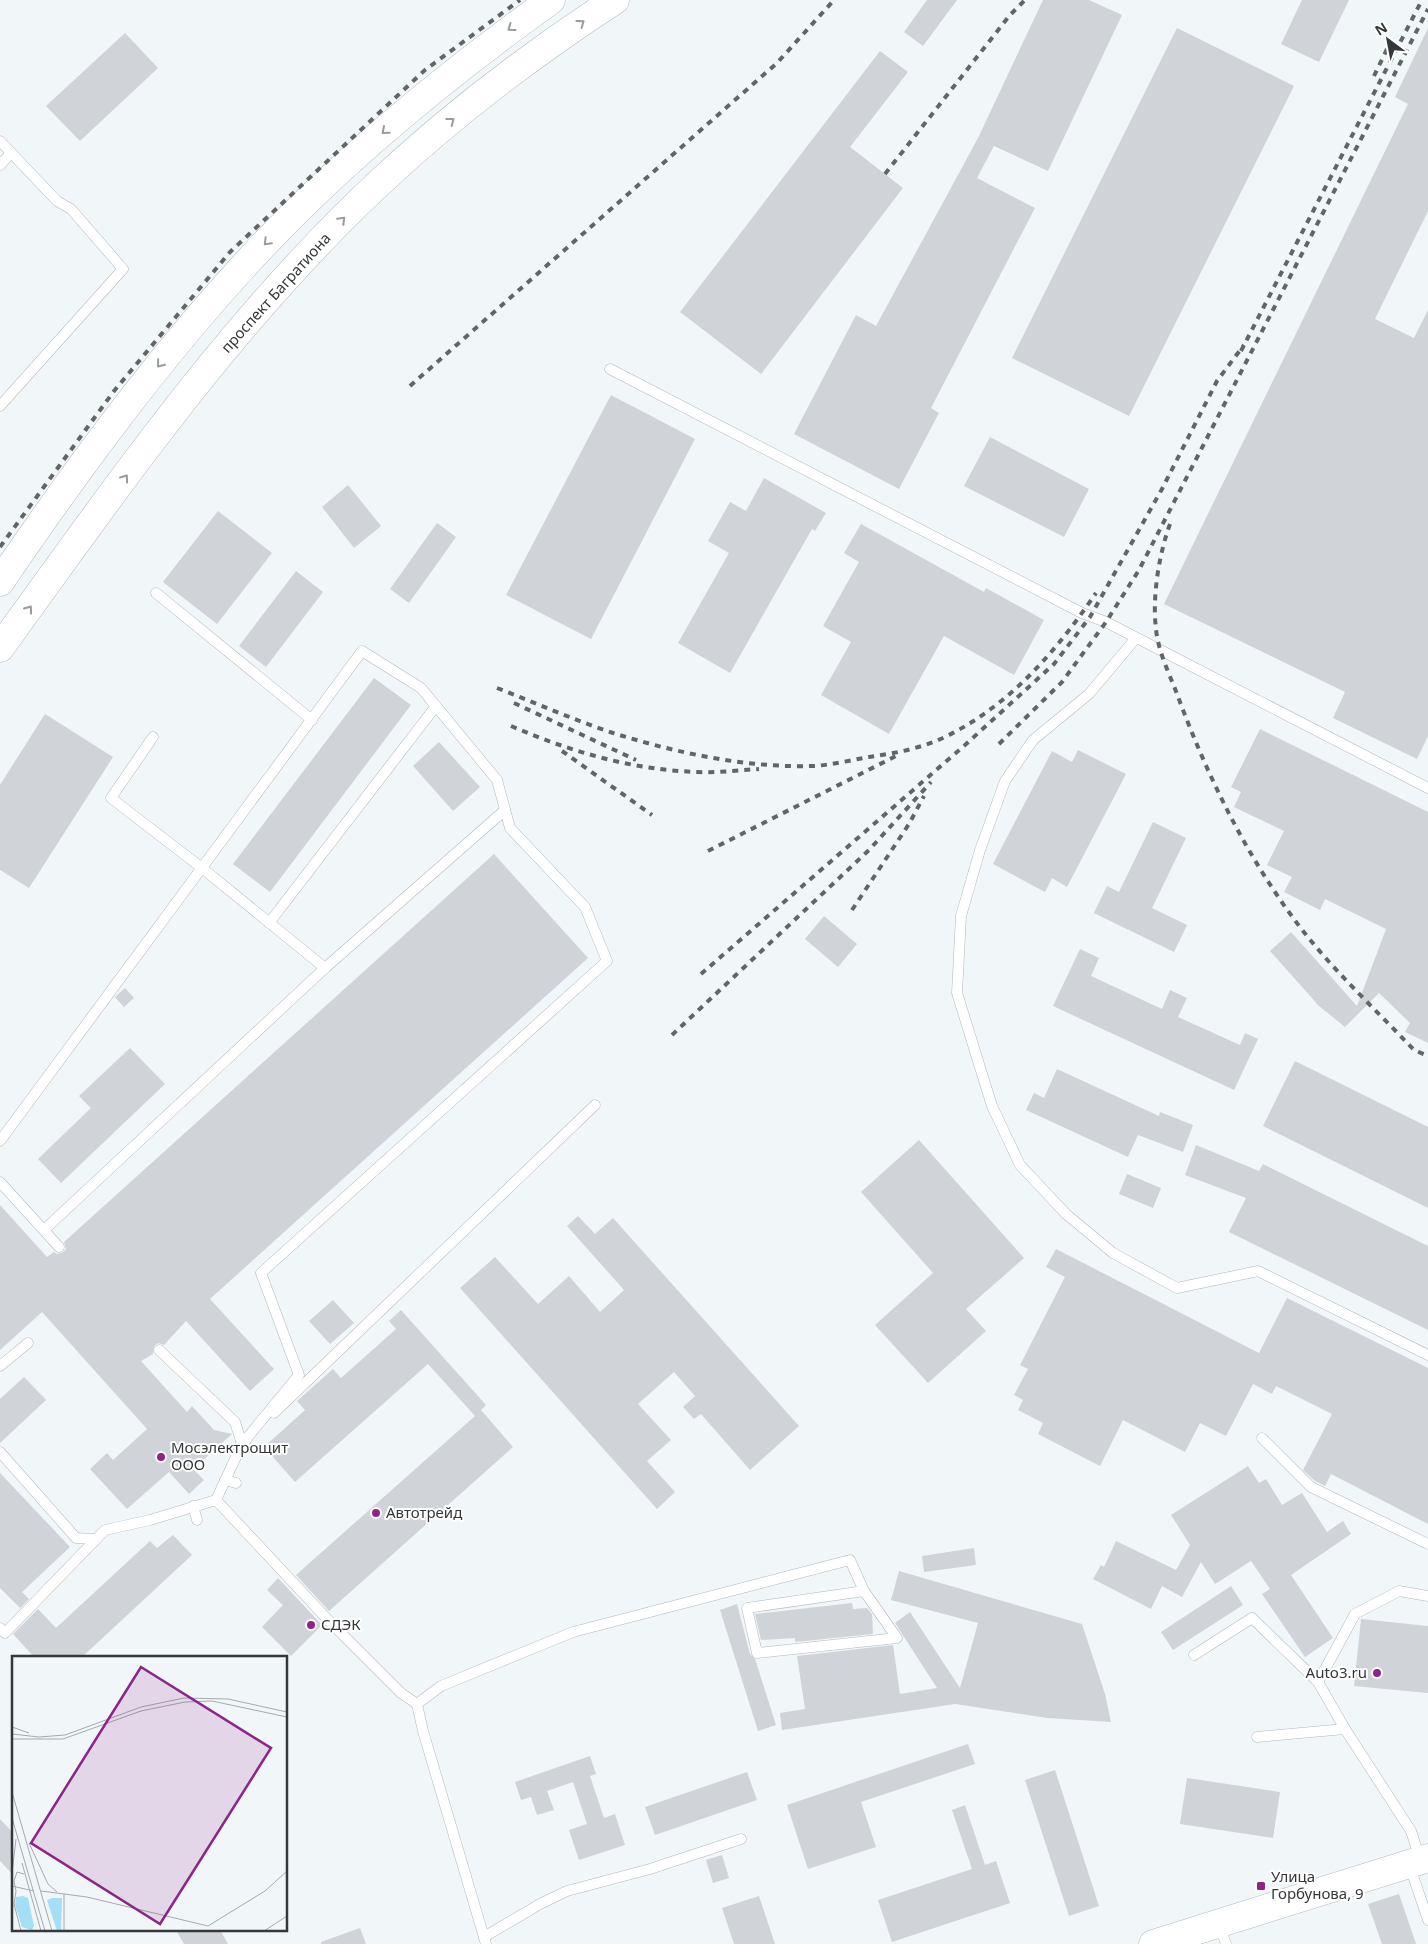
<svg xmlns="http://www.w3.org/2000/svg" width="1428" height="1944" viewBox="0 0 1428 1944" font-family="'Noto Sans',sans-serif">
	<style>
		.building { fill: #d0d4d8 }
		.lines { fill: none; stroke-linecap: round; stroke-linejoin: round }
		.lane-casing { stroke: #b3b8bb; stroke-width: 11 }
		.secondary-casing { stroke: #b3b8bb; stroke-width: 29 }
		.primary-casing { stroke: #b3b8bb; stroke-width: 29 }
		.lane { stroke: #fff; stroke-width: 10 }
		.secondary { stroke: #fff; stroke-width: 28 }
		.primary { stroke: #fff; stroke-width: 28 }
		.rail { stroke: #626566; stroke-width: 4; stroke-dasharray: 6 6; stroke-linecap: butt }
		.oneway { stroke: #9a9b9c }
		.poi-dot { fill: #8d2489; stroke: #fff; stroke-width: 2 }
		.labels { text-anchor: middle; stroke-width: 4; stroke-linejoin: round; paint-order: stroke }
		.street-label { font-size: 15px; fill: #353738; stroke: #fff }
		.poi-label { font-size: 15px; fill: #353738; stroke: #fff; text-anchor: start }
		.inset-road { fill: none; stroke: #a6aaac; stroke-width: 1 }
		.view { fill: #8d2489; fill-opacity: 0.15; stroke: #8d2489; stroke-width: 2.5 }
		.inset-edge { fill: none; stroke: #353738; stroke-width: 2.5 }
	</style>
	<rect width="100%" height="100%" fill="#f1f6f9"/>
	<g class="building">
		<path d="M927,0H957L923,46L904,32Z"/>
		<path d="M1043,0H1089L1122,15L1048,171L994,146L977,178L1035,208L931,408L939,413L899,489L794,434L856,315L876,326L978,138Z"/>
		<path d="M1302,0H1349L1319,62L1281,44Z"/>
		<path d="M1177,28L1294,86L1129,416L1012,358Z"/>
		<path d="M1428,28V211L1375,319L1414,338L1428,310V736L1417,759L1333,718L1345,692L1164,604L1408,104L1395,97Z"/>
		<path d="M125,33L158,68L80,141L46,106Z"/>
		<path d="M880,51L908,72L850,147L903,188L761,374L680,312Z"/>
		<path d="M611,395L695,439L591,639L506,595Z"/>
		<path d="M990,437L1089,489L1064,537L964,486Z"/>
		<path d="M764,478L826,513L815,531L812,529L730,673L678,643L729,553L708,541L730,502L746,511Z"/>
		<path d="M348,485L381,526L354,548L322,507Z"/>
		<path d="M218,511L272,553L217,624L163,582Z"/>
		<path d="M437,523L456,537L409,603L390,589Z"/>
		<path d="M861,524L984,592L986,588L1044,620L1014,675L944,636L889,734L821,695L851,642L823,626L859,562L844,553Z"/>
		<path d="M296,571L323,592L266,667L239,646Z"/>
		<path d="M374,678L411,705L270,892L233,864Z"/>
		<path d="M45,714L113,757L29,888L0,870V785Z"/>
		<path d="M1260,729L1428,812V1043L1405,1032L1410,1023L1379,993L1345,1027L1319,1006L1270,951L1291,932L1357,1006L1386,929L1325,899L1320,910L1284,892L1292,877L1267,865L1284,831L1234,807L1241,792L1231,787Z"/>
		<path d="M439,742L480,787L453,811L413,766Z"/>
		<path d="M1078,750L1126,774L1067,887L1052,878L1045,892L993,864L1052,751L1072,762Z"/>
		<path d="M1153,822L1186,838L1152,908L1187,925L1174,952L1094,913L1107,886L1119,892Z"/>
		<path d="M494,854L588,958L210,1299L274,1369L250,1391L186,1321L164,1345L158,1343L154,1346L153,1354L141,1361L187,1412L192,1406L214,1430L232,1434L193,1469L204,1480L189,1494L169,1472L127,1509L90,1469L107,1453L113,1460L147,1429L42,1312L0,1350V1205L47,1257L54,1252L57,1254L63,1252L66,1249L64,1242Z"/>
		<path d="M824,916L857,944L838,967L805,939Z"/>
		<path d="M1080,949L1099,958L1091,976L1162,1009L1170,990L1187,998L1178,1017L1240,1045L1245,1033L1258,1039L1234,1090L1053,1006Z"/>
		<path d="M125,988L134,998L124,1007L115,997Z"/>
		<path d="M130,1048L165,1084L61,1183L38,1159L91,1108L79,1096Z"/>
		<path d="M1295,1061L1428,1127V1208L1263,1126Z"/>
		<path d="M1057,1069L1159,1116L1160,1112L1193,1125L1183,1152L1138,1135L1128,1157L1026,1110L1034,1093L1044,1098Z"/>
		<path d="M919,1140L1024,1258L966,1309L986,1331L928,1383L875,1325L933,1273L861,1192Z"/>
		<path d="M1196,1145L1259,1171L1263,1164L1428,1246V1330L1229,1232L1246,1198L1185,1175Z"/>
		<path d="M1127,1174L1161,1188L1153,1208L1119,1194Z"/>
		<path d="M578,1216L595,1234L613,1218L799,1426L750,1470L701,1414L694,1419L683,1407L695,1396L674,1372L638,1404L671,1440L647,1461L675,1492L657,1509L460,1288L495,1257L538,1304L569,1276L600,1312L624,1290L567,1226Z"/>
		<path d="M1056,1249L1259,1353L1287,1298L1428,1368V1524L1331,1474L1325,1486L1315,1481L1303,1470L1332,1414L1276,1386L1272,1394L1253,1384L1226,1436L1200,1423L1185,1452L1123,1420L1100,1466L1038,1434L1043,1423L1018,1410L1023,1400L1014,1395L1028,1369L1020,1365L1065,1277L1046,1267Z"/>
		<path d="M333,1300L354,1323L330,1344L309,1321Z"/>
		<path d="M401,1310L486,1405L481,1410L513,1447L329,1611L296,1575L475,1416L428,1364L295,1482L264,1447L305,1410L297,1401L333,1369L341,1378L396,1329L389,1321Z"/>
		<path d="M24,1377L46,1400L0,1443V1399Z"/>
		<path d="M1248,1466L1259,1483L1266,1479L1282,1505L1302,1493L1327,1532L1343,1521L1351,1534L1291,1575L1333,1638L1305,1657L1262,1594L1270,1589L1251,1561L1215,1584L1201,1562L1182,1597L1162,1586L1151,1609L1093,1579L1101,1565L1104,1567L1116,1541L1176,1570L1190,1545L1171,1515Z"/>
		<path d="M0,1473L70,1547L22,1592L29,1599L20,1608L0,1588Z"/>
		<path d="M173,1535L192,1555L81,1658H35L13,1634L38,1609L56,1628L150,1541L157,1548Z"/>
		<path d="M974,1548L976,1565L924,1572L922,1556Z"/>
		<path d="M899,1571L1082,1624L1105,1694L1111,1722L1047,1718L955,1704L782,1730L780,1713L805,1709L797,1656L893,1645L900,1694L937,1688L895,1623L910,1612L960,1688L978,1623L891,1600Z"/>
		<path d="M278,1578L322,1625L291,1656L262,1627L283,1605L267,1590Z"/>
		<path d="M1231,1586L1243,1605L1173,1650L1161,1632Z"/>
		<path d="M852,1603L853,1609L867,1608L872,1614L873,1634L795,1642V1638L761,1640L755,1614Z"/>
		<path d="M737,1604L750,1654L755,1659L776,1725L758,1731L720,1610Z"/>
		<path d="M1361,1619L1428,1626V1693L1354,1686Z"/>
		<path d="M968,1744L975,1764L861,1802L876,1847L808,1869L787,1805Z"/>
		<path d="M590,1756L596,1774L590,1776L604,1818L615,1814L625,1845L579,1860L569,1830L587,1824L573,1782L547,1791L554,1810L537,1815L531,1797L521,1800L515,1782Z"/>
		<path d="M1055,1770L1099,1906L1069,1916L1025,1780Z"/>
		<path d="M747,1772L757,1800L655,1835L645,1807Z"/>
		<path d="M1187,1778L1280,1792L1273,1838L1180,1824Z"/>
		<path d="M965,1805L985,1865L996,1861L1010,1903L892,1942L878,1900L972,1869L952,1810Z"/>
		<path d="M0,1819L14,1834V1876L0,1861Z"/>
		<path d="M722,1855L729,1878L713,1883L706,1860Z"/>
		<path d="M1399,1894L1416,1944H1382L1368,1904Z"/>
		<path d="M759,1896L775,1944H734L722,1908Z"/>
		<path d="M360,1928L366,1944H321V1942Z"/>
		<path d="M176,1930H220L228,1944H184Z"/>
	</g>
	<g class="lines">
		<defs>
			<g id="lane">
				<path d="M0,141L57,201L71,209L123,269L0,406"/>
				<path d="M0,165L11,153"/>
				<path d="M610,369L1082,613L1106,622L1428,788"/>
				<path d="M156,593L312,720"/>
				<path d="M1136,638L1089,694L1033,740L1005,781L980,850L961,916L957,993L992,1106L1020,1165L1066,1214L1113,1253L1177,1288L1258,1271L1428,1355"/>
				<path d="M153,737L111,798L202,868L325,968"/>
				<path d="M269,923L436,706"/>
				<path d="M0,1141L362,651L421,688L497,780L510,828L585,907L607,961L261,1273L299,1375L242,1444"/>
				<path d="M0,1182L59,1247"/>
				<path d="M44,1230L325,968L505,810"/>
				<path d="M159,1350L235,1422L242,1444"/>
				<path d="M0,1366L28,1343"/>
				<path d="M274,1413L595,1105"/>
				<path d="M1262,1438L1311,1487L1428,1544"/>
				<path d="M246,1440L242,1444L216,1500L330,1622L401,1693L417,1704"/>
				<path d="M0,1452L76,1538L95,1539"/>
				<path d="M225,1480L236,1483"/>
				<path d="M193,1506L197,1520"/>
				<path d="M0,1628L5,1633L105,1530L150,1520L216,1500"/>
				<path d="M1194,1655L1252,1618L1318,1682"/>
				<path d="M1345,1729L1318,1682L1355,1614L1399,1591L1428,1596"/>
				<path d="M1257,1737L1345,1729L1411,1831L1420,1859"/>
				<path d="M1409,1864L1428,1920"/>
				<path d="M1219,1924L1226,1944"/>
				<path d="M484,1937L540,1904L567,1891L650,1869L741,1839"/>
				<path d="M486,1944L423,1731L417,1704L441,1686L573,1632L850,1560L864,1591L897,1638L757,1653L747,1608L864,1591"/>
			</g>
			<path id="secondary" d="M1153,1944L1428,1858"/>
			<g id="primary">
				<path d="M0,582C77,469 160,356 253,256C342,160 445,76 551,0"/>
				<path d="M0,648C116,488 231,322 376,186C448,118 532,54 615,0"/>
			</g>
		</defs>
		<use href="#lane" class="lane-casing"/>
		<use href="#secondary" class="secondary-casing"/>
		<use href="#primary" class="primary-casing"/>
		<use href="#lane" class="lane"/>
		<use href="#secondary" class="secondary"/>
		<use href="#primary" class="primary"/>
		<g class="rail">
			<path d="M1374,76L1389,45"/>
			<path d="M885,174L1010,15L1025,0"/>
			<path d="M1241,351L1422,0"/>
			<path d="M410,386L777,63L834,0"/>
			<path d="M1170,524C1159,554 1152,597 1156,629C1158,651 1169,673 1177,694C1208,778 1248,860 1303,931C1336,973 1377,1011 1414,1050L1428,1056"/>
			<path d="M0,547L114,391L230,252L425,70L520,0"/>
			<path d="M497,688C536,703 574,720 613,733C677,753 746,768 813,766C832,765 851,760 869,757C896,753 924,748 949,735C1012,703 1057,650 1096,593"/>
			<path d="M514,703L636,760"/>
			<path d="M511,726C572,752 632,770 698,772C719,773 739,770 759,769"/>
			<path d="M999,744L1062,682L1106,622L1139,570L1428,9"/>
			<path d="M562,751L652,815"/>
			<path d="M708,851L896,756"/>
			<path d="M852,910L909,824L924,796"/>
			<path d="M701,974L965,745L1054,664L1090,617L1162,489L1217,381L1244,345"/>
			<path d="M672,1035L869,850L931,782"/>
		</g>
	</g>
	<defs><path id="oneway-chevron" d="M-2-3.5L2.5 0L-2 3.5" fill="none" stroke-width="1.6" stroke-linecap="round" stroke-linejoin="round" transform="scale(1.25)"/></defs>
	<g class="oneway">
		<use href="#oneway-chevron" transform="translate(581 23) rotate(-36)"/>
		<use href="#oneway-chevron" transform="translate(511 28) rotate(144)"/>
		<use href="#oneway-chevron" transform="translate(451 121) rotate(-38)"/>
		<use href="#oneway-chevron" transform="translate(385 131) rotate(139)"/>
		<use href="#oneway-chevron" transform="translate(342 220) rotate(-45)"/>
		<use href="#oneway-chevron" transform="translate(267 242) rotate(135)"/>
		<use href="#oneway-chevron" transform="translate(160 364) rotate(129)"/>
		<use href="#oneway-chevron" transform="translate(125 478) rotate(-54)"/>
		<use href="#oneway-chevron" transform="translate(29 609) rotate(-54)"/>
	</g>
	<g class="poi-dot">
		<circle cx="161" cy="1457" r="5"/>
		<circle cx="376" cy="1513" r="5"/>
		<circle cx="311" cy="1625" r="5"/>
		<circle cx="1377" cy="1673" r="5"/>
		<rect x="1256" y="1881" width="10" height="10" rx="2.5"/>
	</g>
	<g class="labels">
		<g class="street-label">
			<text transform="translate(276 293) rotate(-48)" y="5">проспект Багратиона</text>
		</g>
		<g class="poi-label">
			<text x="171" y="1453">Мосэлектрощит<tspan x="171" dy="17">ООО</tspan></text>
			<text x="386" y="1518">Автотрейд</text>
			<text x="321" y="1630">СДЭК</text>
			<text x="1367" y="1678" text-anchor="end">Auto3.ru</text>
			<text x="1271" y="1882">Улица<tspan x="1271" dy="17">Горбунова, 9</tspan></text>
		</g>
	</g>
	<g transform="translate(12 1656)">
		<rect width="275" height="275" fill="#f1f6f9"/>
		<path d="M11,240L16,242L22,270L20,274L10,271L3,249L4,241ZM40,242H50L49,275H45L35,244Z" fill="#a4dff7"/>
		<path class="inset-road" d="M0,71L17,77M0,78L27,81L53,79L129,51L172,42L216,43L275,56M0,83H51L129,55L173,46L200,45L275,61M0,136L40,275M0,162L33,275M17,187L36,228L45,236M10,207L29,275M0,217L4,183M0,230L22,235M29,235L75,241L196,270L253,235L275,215M9,275L2,248L4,235L2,225L5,216L12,218M52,275V238M252,275L275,260"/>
		<path class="view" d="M129,11L259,92L148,268L19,187Z"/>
		<rect width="275" height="275" class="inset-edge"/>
	</g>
	<g transform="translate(1388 40) rotate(328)" stroke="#ffffff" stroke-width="4" paint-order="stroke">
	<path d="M0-4L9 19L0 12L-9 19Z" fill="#353738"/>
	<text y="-8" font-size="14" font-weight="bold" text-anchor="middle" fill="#353738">N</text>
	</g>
</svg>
